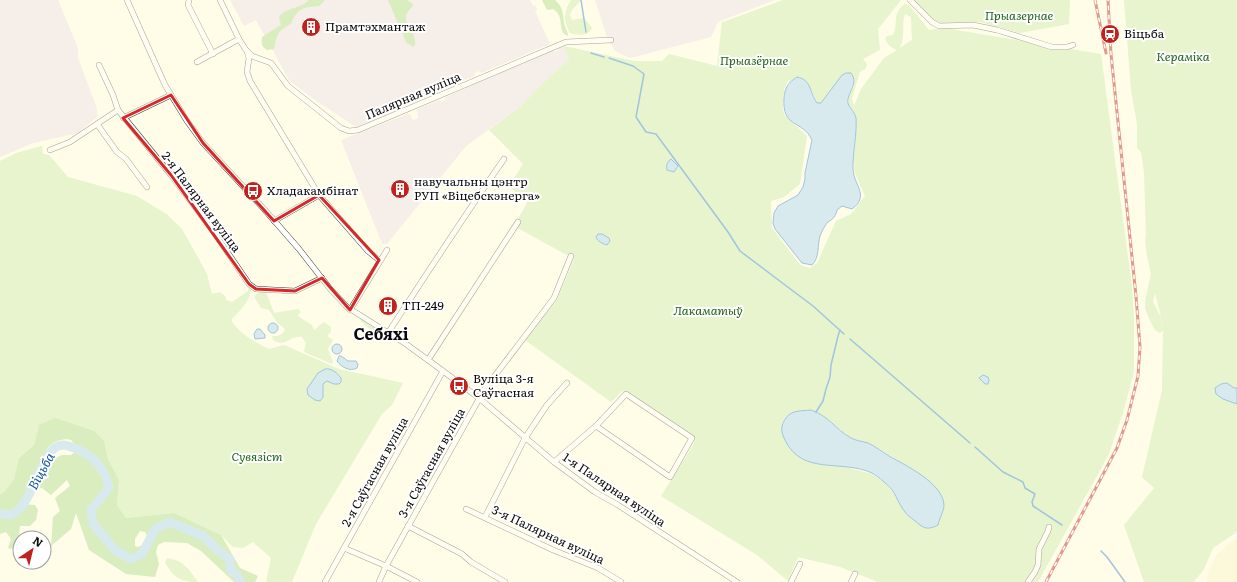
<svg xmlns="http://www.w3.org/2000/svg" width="1237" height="582" viewBox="0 0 1237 582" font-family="Literata,serif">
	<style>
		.industrial { fill: #eaddea }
		.farmland { fill: #f5f5c7 }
		.green { fill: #caeab0; fill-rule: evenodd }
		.forest { fill: #abdb8f; fill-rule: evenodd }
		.water { fill: #aad5f8; stroke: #2e84d2 }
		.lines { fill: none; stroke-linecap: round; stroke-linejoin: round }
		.stream { stroke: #2e84d2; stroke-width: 1.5 }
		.river { stroke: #aad5f8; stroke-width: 9 }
		.minor-casing { stroke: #3d3d3d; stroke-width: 6 }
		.minor { stroke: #fff; stroke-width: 5 }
		.rail-casing { stroke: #be231e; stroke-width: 3 }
		.rail { stroke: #fff; stroke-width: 1.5; stroke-dasharray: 4.5; stroke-linecap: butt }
		.marked { fill: none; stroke: #d62828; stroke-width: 3; stroke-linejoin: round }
		.labels { text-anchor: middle; stroke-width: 4; stroke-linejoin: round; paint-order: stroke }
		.park-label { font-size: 12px; font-style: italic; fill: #236319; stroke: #fff }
		.poi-label { font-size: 12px; fill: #0a0a0a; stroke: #fff; text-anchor: start }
		.street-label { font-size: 12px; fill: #0a0a0a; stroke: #fff }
		.water-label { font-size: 13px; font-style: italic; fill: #11559e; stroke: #fff }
		.district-label { font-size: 16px; font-weight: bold; fill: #0a0a0a; stroke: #fff }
	</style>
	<rect width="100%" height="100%" fill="#fffce7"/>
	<g class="industrial">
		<path d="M0,0H58L78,48V58L96,106L98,116L78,133L33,143L0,157Z"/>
		<path d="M230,0H530L533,6L535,5L537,10L535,11L550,44L481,73L479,71L475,73L474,76L356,127L312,98L289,80L256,20L244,26Z"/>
		<path d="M595,0H775L718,22L711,37L630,58L615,51L608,40Z"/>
		<path d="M564,46L569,60L546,80L520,107L466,146L387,244H382L341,140L408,114H410L413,120L418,118L417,109L439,100L441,102L445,100L446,97L551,50L554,52L557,51L559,48Z"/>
	</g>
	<path class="farmland" d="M1237,538V582H1207L1209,569L1217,555L1231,542Z"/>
	<g class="green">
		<path d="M571,0H581L572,10L570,15L572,20L584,18L592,28C587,37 579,35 570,33C563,21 564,11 571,0Z"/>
		<path d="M783,0H901L878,29L880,50L863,59L867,64L866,68L860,72L852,98L854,106L861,89L884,58L897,50C891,48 888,45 885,39L887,36L893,35C899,23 891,14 905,4L909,5L929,30L944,28L1101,54L1132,287L1134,320V372L1123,413L1108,456L1038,582H878L840,567L798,557L788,581L757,555L661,496L695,442L691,435L622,391L611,402L525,340L557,300L574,259L514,226L527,203L509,186L523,164L489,130L520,107L546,80L569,60L564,46L634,61H662L669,54L717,66L722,21L723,22ZM905,14L911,17L912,40L899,48C906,40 901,24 905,14ZM797,77L811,90L817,103H821L831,90L854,85C849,97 844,102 854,112L856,135L853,166L855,161L854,171L865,196L851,214L836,221L817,263L810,268L800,265L772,228L771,201L784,197L800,184L807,136L785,116L783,109L784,89L789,79H790L788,83ZM797,411L821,414L848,436L858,442L868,443L916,471L940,516L938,525L931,529L924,528L905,512L892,491L884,482L872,474L846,467L814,463L782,423L787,416Z"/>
		<path d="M913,0H1070L1069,24L1020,33L980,22L940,23L933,20Z"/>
		<path d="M1124,0H1237V532L1213,548L1204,569L1194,582H1144L1124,525L1154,488L1142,477L1162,390L1163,330L1160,333L1155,330L1149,319L1145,308V301L1151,274L1147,256L1145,241L1146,235L1144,172L1141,152L1137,148V124L1131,90ZM1155,293L1163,324V326L1161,317L1153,302Z"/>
		<path d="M42,146L43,154L49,155L68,177L137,196L168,215L182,229L196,254L207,274L212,294L220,292L226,297V300L232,302L248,291V288L251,289C251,300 238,313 231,320C239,334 255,342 269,349L284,345L339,369L403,383L392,405L382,414L316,524L292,582H266L271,558L253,542L243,548L233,547L221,535L174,513L126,518L117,505L119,480L108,459L104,441L39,425L34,445L19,458L14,479L4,492L0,494V161L16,153Z"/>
		<path d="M258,292H266L274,313L298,309L301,312L298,315L299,317L312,325L314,330L324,322L331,327V332L327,336L333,340L328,349L333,362L332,364L304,352L306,343L302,337C289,335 286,348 273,340L272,336H278L283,333L285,329L277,322L269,310L261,308L254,297Z"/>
		<path d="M359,317L390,337L388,339C377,336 364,327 359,317Z"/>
		<path d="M167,558C184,561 188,568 198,582C188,582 180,581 172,573C169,570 168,566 165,563Z"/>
	</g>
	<g class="forest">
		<path d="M309,0H325L319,6C302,7 297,9 291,24C277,31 277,35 274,49L267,50C262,47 261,44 262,37L281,25L279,17C286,7 301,9 309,0Z"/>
		<path d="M388,0H407L413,4V6C395,21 417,29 415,45L413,47L406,42Z"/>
		<path d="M542,0H555C563,7 563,13 564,23C565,28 568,31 568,36C556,32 566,17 553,9L548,10L546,8Z"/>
		<path d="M55,418L94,431L104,441L108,459L119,480L117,505L126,518L174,513L221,535L240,568L258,576L255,582H234L201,551L187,543L164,542L158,545L156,552L159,564L155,577L126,574L89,550L76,513L71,529L51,546L53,517L60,511L55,498L70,486L67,480L51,495L42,488L32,489L22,504L35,505L38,510L36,520L30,526H20L19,538L11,549L8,548L11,539L6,532L0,534V494L4,492L14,479L19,458L34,445L39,425ZM66,439L71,440L76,446L75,452L71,455H62L55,458L47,463L44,462C44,447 52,441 66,439ZM140,531L145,532L149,539L148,542L138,547L135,546V539Z"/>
	</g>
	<g class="water">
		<path d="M846,73H851C858,82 850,90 848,99C846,106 855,111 856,118C857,134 853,151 853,167C852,184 871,195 852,209L842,206L837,210C836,216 833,219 828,222C825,225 822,231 820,236C817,246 820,257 812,265L802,263L775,229L773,223L774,213L778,206L798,195L803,187L805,179V173L812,140C802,119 782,129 784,98C785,87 788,83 797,77C812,80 809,92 817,103H821L842,75Z"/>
		<path d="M671,159L678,166L674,172L667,170C666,165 667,162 671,159Z"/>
		<path d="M598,234H602L609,238L610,241L607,245C603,244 597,241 596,237Z"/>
		<circle cx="273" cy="328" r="5"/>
		<path d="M257,329H260L265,335V338L255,339L254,334Z"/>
		<circle cx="337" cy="349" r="5"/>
		<path d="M339,356H341L348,361H356L358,364L357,368C350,372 341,367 337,361Z"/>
		<path d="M325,369C332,368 337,373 341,378V382L339,384H334L327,381L323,384V397L320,401L315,400L308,395L307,389L318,373Z"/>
		<path d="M983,375L988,377L989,380L988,384H985L979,378Z"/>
		<path d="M1227,383L1234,388H1237V404L1223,399L1216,394L1215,388L1221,384Z"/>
		<path d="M811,410C829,416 835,429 851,438C857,441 861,441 868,443C875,446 882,452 889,456C905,465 943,483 944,505C944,511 939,519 938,525C927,531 923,528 914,520C911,518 907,515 905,512C900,506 897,498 893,491C888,485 879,477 872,473C842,459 802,476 785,440C781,432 780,426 786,418C791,410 802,411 811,410Z"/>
	</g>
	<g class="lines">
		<g class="stream">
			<path d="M581,0L586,32"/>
			<path d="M591,53L604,57"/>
			<path d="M609,58L633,66L644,74L636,117L646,132L656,134L728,232L740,251L813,306L844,334"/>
			<path d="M850,339L970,443"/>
			<path d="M816,412L823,401L826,389L830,377L831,365L838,336L840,330"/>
			<path d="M975,447L1003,472L1023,482L1025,488L1035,494L1032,502L1033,506L1062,525"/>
			<path d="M1101,551L1107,557L1125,582"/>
		</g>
		<path class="river" d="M0,514C3,514 6,515 9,515C34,511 39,445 63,445C69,445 77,449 83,452C98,461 105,471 109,488L91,510L93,524L116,551L131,559L142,554L155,529L170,522L203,536L220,552L230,559V569L237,575L240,582"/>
		<defs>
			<g id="minor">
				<path d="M127,0L165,85L187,121L203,143L264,209L299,249L331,290L347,307L406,344L443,371L479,398L554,462L595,492L618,505L737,582"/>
				<path d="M189,0L188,5L213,54"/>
				<path d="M220,0L239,39L246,50L252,56L271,63L288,86L341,128L349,131L358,130L566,42L611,40"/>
				<path d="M910,0L932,22L939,26L973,25L997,30L1052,47H1067L1073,45"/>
				<path d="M247,51L249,58L247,72L250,81L319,195L368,251L379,260"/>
				<path d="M197,62L239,39"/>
				<path d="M99,65L113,95L118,110L171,175L213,231L249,284L256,289L295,291L322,278"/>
				<path d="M123,118L171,95"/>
				<path d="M97,124L117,152L126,159L147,187"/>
				<path d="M50,150L70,142L118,110"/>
				<path d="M274,221L319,195"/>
				<path d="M350,310L387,250"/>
				<path d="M388,333C426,275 464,216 504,159"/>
				<path d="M428,360L518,222"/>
				<path d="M554,462L596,426L626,394L692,438L670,477L596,426"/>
				<path d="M466,509L553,550L598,568L621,582"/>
				<path d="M485,517L525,438L547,405L567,383"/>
				<path d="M408,526L462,554L471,562L505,582"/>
				<path d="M344,548L386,566L417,582"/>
				<path d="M325,582L443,371"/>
				<path d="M379,582L386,566L484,390L554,298L571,256"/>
				<path d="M791,582L800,564"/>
				<path d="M851,582L855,574"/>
				<path d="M1028,582L1035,572L1038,565L1039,549L1048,531L1049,527"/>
			</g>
		</defs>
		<use href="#minor" class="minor-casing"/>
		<use href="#minor" class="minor"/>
		<defs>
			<g id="rail">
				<path d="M1095,0L1106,53"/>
				<path d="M1046,582L1117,448L1127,420L1138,376L1140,347L1136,296L1111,54L1108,0"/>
			</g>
		</defs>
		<use href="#rail" class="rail-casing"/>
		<use href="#rail" class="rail"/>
	</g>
	<path d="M0 0H1237V582H0ZM171,95L203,143L274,221L319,195L379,260L350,310L322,278L295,291L256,289L249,284L171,175L123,118Z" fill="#fffce7" fill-opacity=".55" fill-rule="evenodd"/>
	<path class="marked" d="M171,95L203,143L274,221L319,195L379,260L350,310L322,278L295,291L256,289L249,284L171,175L123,118Z"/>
	<defs>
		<symbol id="building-disc" viewBox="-11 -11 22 22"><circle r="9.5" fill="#be231e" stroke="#fff"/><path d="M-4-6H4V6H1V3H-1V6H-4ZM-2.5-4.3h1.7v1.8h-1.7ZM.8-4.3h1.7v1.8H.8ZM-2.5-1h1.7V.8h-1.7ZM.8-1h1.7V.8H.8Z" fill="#fff"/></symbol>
		<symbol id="station-disc" viewBox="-11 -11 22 22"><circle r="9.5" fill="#be231e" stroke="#fff"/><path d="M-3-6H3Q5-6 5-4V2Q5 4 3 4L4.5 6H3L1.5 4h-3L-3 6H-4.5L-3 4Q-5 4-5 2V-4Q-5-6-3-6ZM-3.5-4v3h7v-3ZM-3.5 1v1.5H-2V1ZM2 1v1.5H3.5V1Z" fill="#fff"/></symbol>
		<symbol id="bus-disc" viewBox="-11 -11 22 22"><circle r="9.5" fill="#be231e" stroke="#fff"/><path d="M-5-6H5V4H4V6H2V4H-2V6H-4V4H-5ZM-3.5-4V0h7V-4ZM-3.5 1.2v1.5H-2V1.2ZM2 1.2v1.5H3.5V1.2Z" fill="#fff"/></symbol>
	</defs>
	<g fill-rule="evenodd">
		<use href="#building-disc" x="300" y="16" width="22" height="22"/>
		<use href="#station-disc" x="1099" y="23" width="22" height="22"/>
		<use href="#building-disc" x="389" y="178" width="22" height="22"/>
		<use href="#bus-disc" x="242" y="180" width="22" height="22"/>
		<use href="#building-disc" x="377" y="295" width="22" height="22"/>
		<use href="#bus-disc" x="448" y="375" width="22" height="22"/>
	</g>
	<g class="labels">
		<g class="park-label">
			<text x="1019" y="20">Прыазернае</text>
			<text x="1183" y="61">Кераміка</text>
			<text x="754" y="65">Прыазёрнае</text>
			<text x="708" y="315">Лакаматыў</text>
			<text x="257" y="461">Сувязіст</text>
		</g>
		<g class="poi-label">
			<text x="325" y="31">Прамтэхмантаж</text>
			<text x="1124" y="38">Віцьба</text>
			<text x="414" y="186">навучальны цэнтр<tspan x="414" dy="14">РУП «Віцебскэнерга»</tspan></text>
			<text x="267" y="195">Хладакамбінат</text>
			<text x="402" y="310">ТП-249</text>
			<text x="473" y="383">Вуліца 3-я<tspan x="473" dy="14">Саўгасная</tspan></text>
		</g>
		<g class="street-label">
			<text transform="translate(413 96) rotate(-23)" y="4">Палярная вуліца</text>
			<text transform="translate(201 202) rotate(53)" y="4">2-я Палярная вуліца</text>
			<text transform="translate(432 463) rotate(-61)" y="4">3-я Саўгасная вуліца</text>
			<text transform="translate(375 472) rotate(-61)" y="4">2-я Саўгасная вуліца</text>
			<text transform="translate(614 490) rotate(34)" y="4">1-я Палярная вуліца</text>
			<text transform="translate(548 535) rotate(25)" y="4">3-я Палярная вуліца</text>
		</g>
		<g class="water-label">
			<text transform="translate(41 471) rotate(-61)" y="5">Віцьба</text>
		</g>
		<g class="district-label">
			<text x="381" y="340">Себяхі</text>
		</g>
	</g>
	<g transform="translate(32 550) rotate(35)"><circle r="19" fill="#ffffff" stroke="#9d9d9d"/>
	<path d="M0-3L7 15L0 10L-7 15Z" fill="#be231e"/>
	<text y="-6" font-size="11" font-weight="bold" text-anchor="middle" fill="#0a0a0a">N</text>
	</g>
</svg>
